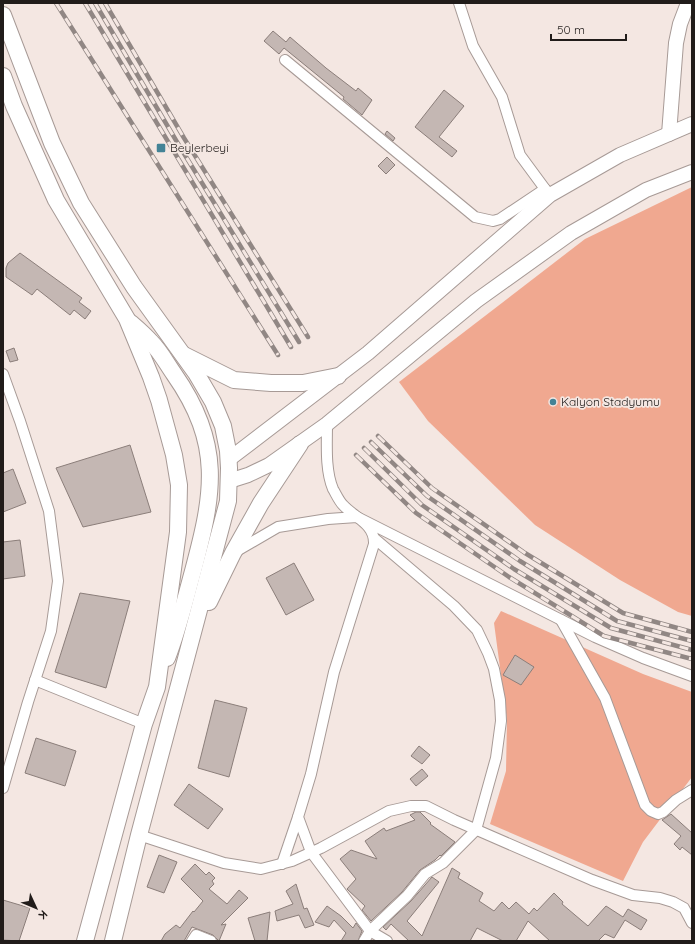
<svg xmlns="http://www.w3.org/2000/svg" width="695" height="944" viewBox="0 0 695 944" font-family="Quicksand,sans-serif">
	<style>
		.green { fill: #f0a890 }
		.building { fill: #c4b7b3; stroke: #8b7e7a }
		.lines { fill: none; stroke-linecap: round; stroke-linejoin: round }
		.street-casing { stroke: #a79a96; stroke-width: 12 }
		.secondary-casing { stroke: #a79a96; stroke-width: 16 }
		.primary-casing { stroke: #a79a96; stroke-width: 18 }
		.street { stroke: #fff; stroke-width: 10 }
		.secondary { stroke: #fff; stroke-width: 14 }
		.primary { stroke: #fff; stroke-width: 16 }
		.rail-casing { stroke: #918784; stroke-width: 4.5 }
		.rail { stroke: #f4e7e2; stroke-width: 3; stroke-dasharray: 9; stroke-linecap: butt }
		.poi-dot { fill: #438396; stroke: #f4e7e2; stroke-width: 1.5 }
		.labels { text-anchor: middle; stroke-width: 3.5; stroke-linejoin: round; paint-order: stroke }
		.poi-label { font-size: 12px; fill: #211c1a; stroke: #f4e7e2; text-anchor: start }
	</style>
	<rect width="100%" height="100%" fill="#f4e7e2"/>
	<g class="green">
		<path d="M692,187V616L678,612L620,580L535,525L428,421L399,382L585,239Z"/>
		<path d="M501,611L643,674L692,692V777L643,842L623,881L490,824L506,771L507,720L494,623Z"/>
	</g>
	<g class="building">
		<path d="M273,31L286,42L290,37L326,68L356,91L358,88L372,100L362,115L343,99L344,97L284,48L279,54L264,41Z"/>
		<path d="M444,90L464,106L439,137L457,151L452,157L415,127Z"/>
		<path d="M387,131L395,138L393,141L385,134Z"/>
		<path d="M387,157L395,165L386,174L378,166Z"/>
		<path d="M20,253L82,298L79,302L91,311L85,319L74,310L70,315L37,289L32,295L6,277V268L8,263Z"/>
		<path d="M14,348L18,360L10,362L6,351Z"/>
		<path d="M130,445L151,512L83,527L56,468Z"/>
		<path d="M13,469L26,503L3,512V473Z"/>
		<path d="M20,540L25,576L3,579V542Z"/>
		<path d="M294,563L314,600L286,615L266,578Z"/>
		<path d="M80,593L130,601L106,688L55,672Z"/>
		<path d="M515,655L534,667L521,685L503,675Z"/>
		<path d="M215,700L247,708L229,777L198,768Z"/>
		<path d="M36,738L76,751L65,786L25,773Z"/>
		<path d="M419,746L430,755L422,764L411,756Z"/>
		<path d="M422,769L428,776L416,786L410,779Z"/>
		<path d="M189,784L223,809L208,829L174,805Z"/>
		<path d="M416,812H420L431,823L430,824L455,842L441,856L440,855L435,860L420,870L402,892L371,921L362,910L365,906L347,889L356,879L340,859L351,850L377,859L365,841L384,828L386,831L415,820L410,815Z"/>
		<path d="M671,814L692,833V855L682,847L680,850L674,844L681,836L662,820Z"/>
		<path d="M159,855L177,862L164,893L147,887Z"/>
		<path d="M195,864L206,875L209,872L215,878L212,881L214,884L209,889L227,904L239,890L248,898L221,925L226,924L219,941L213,935L192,927L184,941H161L165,934L176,925L180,928L193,911L194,912L203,901L181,879Z"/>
		<path d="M452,868L460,873L458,878L483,893L479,901L494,911L502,902L509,909L516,902L529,914L534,908L537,911L554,893L563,902L562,904L588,926L606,906L623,917L628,909L647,920L641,930L625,920L614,938L605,934L598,941H550L528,921L516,941H503L477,928L470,941H409L391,924L386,930L383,927L411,901L432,877L439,882L407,921L422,936Z"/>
		<path d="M296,884L304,909L307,908L314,925L305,928L299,915L277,921L275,911L293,904L286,891Z"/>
		<path d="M3,900L30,908L19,941L3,940Z"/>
		<path d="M327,906L341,916L353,928L356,923L362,931L358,941H341L346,933L334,920L329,927L315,922Z"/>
		<path d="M270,912L267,941H255L248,918Z"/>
	</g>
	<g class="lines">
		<defs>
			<g id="street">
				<path d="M459,3L473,46L502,97L520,155L548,193"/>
				<path d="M285,60L475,217L493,221L500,219L545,189"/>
				<path d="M3,374L20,421L49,511L58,581L51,631L28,702L3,788"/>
				<path d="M327,424C327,444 325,470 333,489C336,494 339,501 343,505C355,518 375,524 374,544L334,672L311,774L298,817L311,852L370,931L387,941"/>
				<path d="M235,552L278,527L328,519L357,517L595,637L643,658L692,676"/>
				<path d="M561,620L605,698L645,805L651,811L658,814L663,812L676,800L692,790"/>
				<path d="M35,680L144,724"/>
				<path d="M139,835L224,863L261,869L292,861L321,848L389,811L411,806H426L454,820L592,880L633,895L660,898L673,902L684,908L692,923"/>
				<path d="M282,864L298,817"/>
				<path d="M192,941L196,935L211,941"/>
				<path d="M364,941L370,931L407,896L425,874L443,863L476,830L496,758L501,721L500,700L494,669L488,653L477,630L454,606L374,538"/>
			</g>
			<g id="secondary">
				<path d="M669,134L676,43L680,24L688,3"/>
				<path d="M228,460L368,353L550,195L620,155L692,124"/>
				<path d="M229,481L248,475L269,465L327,424L476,301L571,233L646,190L692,172"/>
			</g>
			<g id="primary">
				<path d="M3,15L52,143L81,203L134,287L196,373L213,402L223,426L228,451L229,468L228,501L139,835L113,941"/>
				<path d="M3,76L14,106L56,200L127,319L151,377L159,400L174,455L179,485L178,532L157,687L144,724L85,941"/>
				<path d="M131,323C138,329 145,335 151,342C160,351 167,364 174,374C223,444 214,493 193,571C185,600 178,630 167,658"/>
				<path d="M184,355L234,380L271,383H303L338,376"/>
				<path d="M209,602L233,553L261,503L300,444"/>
			</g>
		</defs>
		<use href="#street" class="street-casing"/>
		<use href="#secondary" class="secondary-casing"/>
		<use href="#primary" class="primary-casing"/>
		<use href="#street" class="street"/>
		<use href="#secondary" class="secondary"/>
		<use href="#primary" class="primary"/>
		<defs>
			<g id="rail">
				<path d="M56,3L278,355"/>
				<path d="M85,3L291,347"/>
				<path d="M95,3L177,142L299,342"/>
				<path d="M105,3L184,138L308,337"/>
				<path d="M378,436L432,488L525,553L623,613L692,632"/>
				<path d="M371,442L427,496L520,561L617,621L692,641"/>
				<path d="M364,448L422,505L514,569L611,628L692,650"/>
				<path d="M356,455L416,513L509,577L604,636L692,659"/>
			</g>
		</defs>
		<use href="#rail" class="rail-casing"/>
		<use href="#rail" class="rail"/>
	</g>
	<g class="poi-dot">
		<rect x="156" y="143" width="10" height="10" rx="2"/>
		<circle cx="553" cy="402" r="4"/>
	</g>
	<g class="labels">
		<g class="poi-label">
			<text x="170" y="152">Beylerbeyi</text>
			<text x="561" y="406">Kalyon Stadyumu</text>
		</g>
	</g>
	<rect width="695" height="944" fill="none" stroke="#211c1a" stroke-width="8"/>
	<g transform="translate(36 908) rotate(134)" stroke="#f4e7e2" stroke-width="3" paint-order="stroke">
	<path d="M0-3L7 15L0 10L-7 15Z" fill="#211c1a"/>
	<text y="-6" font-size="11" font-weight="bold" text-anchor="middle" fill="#211c1a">K</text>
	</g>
	<path d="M551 34v6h75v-6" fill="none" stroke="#211c1a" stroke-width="2"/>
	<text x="557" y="34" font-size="12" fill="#211c1a" stroke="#f4e7e2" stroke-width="3" paint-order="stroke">50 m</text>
</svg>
